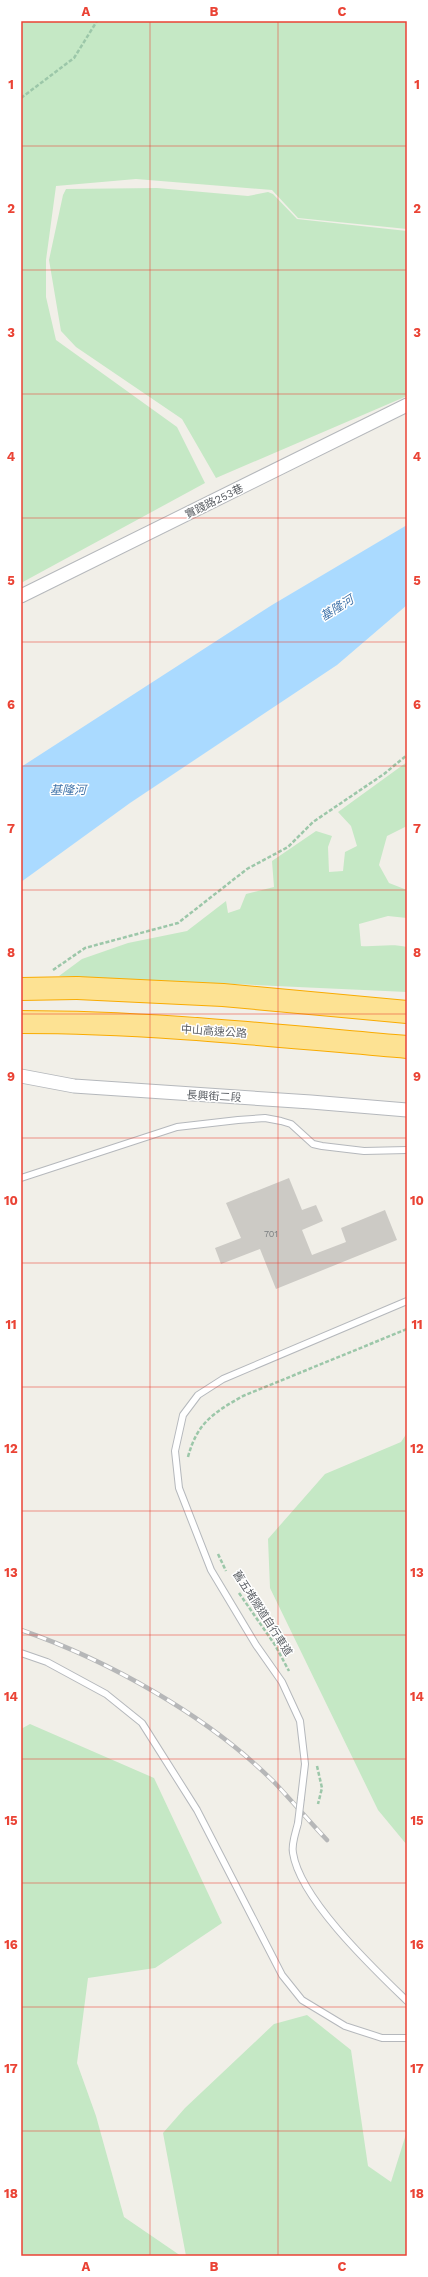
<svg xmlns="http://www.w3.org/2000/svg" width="428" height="2277" viewBox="0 0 428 2277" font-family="'Work Sans','Noto Sans TC',sans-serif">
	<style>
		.green { fill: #c5e8c5 }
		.water { fill: #aadaff }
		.building { fill: #cccac5 }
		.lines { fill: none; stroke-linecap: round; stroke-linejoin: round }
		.lane-casing { stroke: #b5b8bc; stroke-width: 8 }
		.street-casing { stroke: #b5b8bc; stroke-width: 15 }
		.highway-casing { stroke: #f9ab00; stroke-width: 24 }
		.path { stroke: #9cc7a9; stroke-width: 2.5; stroke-dasharray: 4 2; stroke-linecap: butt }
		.lane { stroke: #fff; stroke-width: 6 }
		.street { stroke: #fff; stroke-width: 13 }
		.highway { stroke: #fde293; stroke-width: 22 }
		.rail-casing { stroke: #b6b7b8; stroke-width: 4.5 }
		.rail { stroke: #fff; stroke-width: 3; stroke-dasharray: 9; stroke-linecap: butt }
		.lane-bridge-casing { stroke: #b5b8bc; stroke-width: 8; stroke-linecap: butt }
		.highway-bridge-casing { stroke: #f9ab00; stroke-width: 24; stroke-linecap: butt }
		.lane-bridge { stroke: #fff; stroke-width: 6 }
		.highway-bridge { stroke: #fde293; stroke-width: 22 }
		.grid { fill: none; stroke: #ea4335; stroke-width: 1; stroke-opacity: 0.55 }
		.labels { text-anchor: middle; stroke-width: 3; stroke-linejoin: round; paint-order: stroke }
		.number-label { font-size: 9px; fill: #7a7d7f }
		.street-label { font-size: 11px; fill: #5f6368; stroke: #fff }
		.water-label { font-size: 12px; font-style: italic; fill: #4174aa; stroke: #fff }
		.neatline { fill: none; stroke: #ea4335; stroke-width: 1.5 }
		.grid-label { font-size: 13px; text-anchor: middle; font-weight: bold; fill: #ea4335 }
	</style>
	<rect width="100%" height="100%" fill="#f1efe8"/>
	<g class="green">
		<path d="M21,21H407V229L298,218L272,190L136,179L56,186L46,260V297L56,340L177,427L205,483L21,583Z"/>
		<path d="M157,188L248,196L268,192L273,194L297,219L407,231V396L216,478L182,419L76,347L61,331L49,260L63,195L66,189Z"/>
		<path d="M407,762V826L387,836L379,865L389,883L407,890V918L388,916L359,924L361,946C376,947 392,943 407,947V992L59,976L82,959L128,943L187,931L226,901L228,913L240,909L246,894L274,887L272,861L316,831L332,836L328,847L329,872L343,871L345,852L357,846L351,826L338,812Z"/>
		<path d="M407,1433V1845L378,1810L270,1588L268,1539L325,1474L401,1442Z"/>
		<path d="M30,1724L154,1778L222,1923L155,1968L88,1978L77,2063L96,2116L124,2217L181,2256H21V1729Z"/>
		<path d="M307,2015L351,2050L368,2166L391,2182L407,2131V2256H186L163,2133L185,2108L274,2024Z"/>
	</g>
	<path class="water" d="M407,525V605L337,665L130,803L21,882V767L272,605Z"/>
	<path class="building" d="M289,1178L302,1210L316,1205L323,1221L302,1230L312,1255L346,1242L341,1228L385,1210L397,1240L276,1289L260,1249L221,1264L215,1248L241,1238L226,1203Z"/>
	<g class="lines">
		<defs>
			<g id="lane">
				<path d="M21,1178L177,1127L238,1120L265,1118L281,1121L291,1124L313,1144L322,1146L364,1151L407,1150"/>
				<path d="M21,1653L47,1662L106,1694L142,1723L197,1810L282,1975L302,2000L345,2026L382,2038H407"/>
				<path d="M301,1798L305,1764L300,1721L282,1682L256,1645L211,1570L179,1488L175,1451L183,1415L198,1395L223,1379L407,1301"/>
				<path d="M298,1823C296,1832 291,1844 293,1853C300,1899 373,1968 407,2001"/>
			</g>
			<g id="street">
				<path d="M21,596L407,405"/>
				<path d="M21,1076L74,1086L311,1102L407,1110"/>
			</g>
			<g id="highway">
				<path d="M77,988L223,995L407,1012"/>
				<path d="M21,1022C150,1022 279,1036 407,1047"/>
			</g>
		</defs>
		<use href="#lane" class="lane-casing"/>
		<use href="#street" class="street-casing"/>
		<use href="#highway" class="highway-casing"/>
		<g class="path">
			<path d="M21,98L74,58L97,21"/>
			<path d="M53,970L85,948L178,923L247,869L288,847L313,822L384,774L407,755"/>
			<path d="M188,1457C197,1423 213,1413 243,1396L407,1329"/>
			<path d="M218,1554L226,1571"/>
			<path d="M239,1593L275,1645L289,1671"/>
			<path d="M317,1766L322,1788L318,1804"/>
		</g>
		<use href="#lane" class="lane"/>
		<use href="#street" class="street"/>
		<use href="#highway" class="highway"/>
		<defs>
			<path id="rail" d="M21,1630C108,1660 208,1716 274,1782C292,1801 309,1821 327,1840"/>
		</defs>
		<use href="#rail" class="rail-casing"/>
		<use href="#rail" class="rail"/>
		<defs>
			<path id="lane-bridge" d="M298,1823L301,1798"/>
			<path id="highway-bridge" d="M21,989L77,988"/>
		</defs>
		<use href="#lane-bridge" class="lane-bridge-casing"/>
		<use href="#highway-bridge" class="highway-bridge-casing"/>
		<use href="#lane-bridge" class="lane-bridge"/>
		<use href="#highway-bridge" class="highway-bridge"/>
	</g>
	<path class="grid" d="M150,21V2256M278,21V2256M21,146H407M21,270H407M21,394H407M21,518H407M21,642H407M21,766H407M21,890H407M21,1014H407M21,1138H407M21,1263H407M21,1387H407M21,1511H407M21,1635H407M21,1759H407M21,1883H407M21,2007H407M21,2131H407"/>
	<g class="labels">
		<g class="number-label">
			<text x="271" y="1237">701</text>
		</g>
		<g class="street-label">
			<text transform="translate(214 501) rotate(-26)" y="4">實踐路253巷</text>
			<text transform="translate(214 1031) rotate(4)" y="4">中山高速公路</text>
			<text transform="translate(214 1096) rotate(3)" y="4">長興街二段</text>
			<text transform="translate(263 1613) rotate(57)" y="4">舊五堵隧道自行車道</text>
		</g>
		<g class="water-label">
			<text transform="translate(337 608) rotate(-32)" y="4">基隆河</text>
			<text x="68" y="794">基隆河</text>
		</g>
	</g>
	<rect width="428" height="2277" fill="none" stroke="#ffffff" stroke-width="44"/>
	<rect x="22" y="22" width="384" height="2233" class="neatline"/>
	<g class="grid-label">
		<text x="86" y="16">A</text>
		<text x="214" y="16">B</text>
		<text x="342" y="16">C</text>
		<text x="11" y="89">1</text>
		<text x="417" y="89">1</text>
		<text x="11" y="213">2</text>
		<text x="417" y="213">2</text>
		<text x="11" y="337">3</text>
		<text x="417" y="337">3</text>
		<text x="11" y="461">4</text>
		<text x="417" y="461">4</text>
		<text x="11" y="585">5</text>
		<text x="417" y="585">5</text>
		<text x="11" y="709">6</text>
		<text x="417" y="709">6</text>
		<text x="11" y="833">7</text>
		<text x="417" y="833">7</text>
		<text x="11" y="957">8</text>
		<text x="417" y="957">8</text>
		<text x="11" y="1081">9</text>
		<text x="417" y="1081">9</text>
		<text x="11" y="1205">10</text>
		<text x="417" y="1205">10</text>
		<text x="11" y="1329">11</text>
		<text x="417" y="1329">11</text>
		<text x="11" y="1453">12</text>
		<text x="417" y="1453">12</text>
		<text x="11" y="1577">13</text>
		<text x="417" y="1577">13</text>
		<text x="11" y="1701">14</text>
		<text x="417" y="1701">14</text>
		<text x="11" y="1825">15</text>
		<text x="417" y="1825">15</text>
		<text x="11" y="1949">16</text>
		<text x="417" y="1949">16</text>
		<text x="11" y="2073">17</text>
		<text x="417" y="2073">17</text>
		<text x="11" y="2198">18</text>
		<text x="417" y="2198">18</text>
		<text x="86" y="2271">A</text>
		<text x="214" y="2271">B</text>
		<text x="342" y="2271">C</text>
	</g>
</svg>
